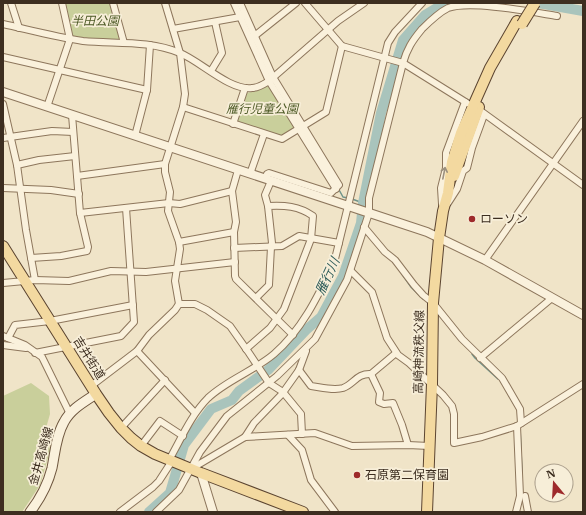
<svg xmlns="http://www.w3.org/2000/svg" width="586" height="515" viewBox="0 0 586 515" font-family="'IBM Plex Serif','Noto Sans JP',serif">
	<style>
		.green { fill: #c9cf9b }
		.lines { fill: none; stroke-linecap: round; stroke-linejoin: round }
		.stream { stroke: #6f938a; stroke-width: 1.5 }
		.river { stroke: #a9c4bc; stroke-width: 10 }
		.minor-casing { stroke: #8d765c; stroke-width: 8 }
		.tertiary-casing { stroke: #8d765c; stroke-width: 10 }
		.secondary-casing { stroke: #6f573f; stroke-width: 11 }
		.primary-casing { stroke: #5b4430; stroke-width: 12 }
		.minor { stroke: #faf1dc; stroke-width: 6 }
		.tertiary { stroke: #faf1dc; stroke-width: 8 }
		.secondary { stroke: #faf1dc; stroke-width: 9 }
		.primary { stroke: #f3d9a0; stroke-width: 10 }
		.primary-bridge-casing { stroke: #5b4430; stroke-width: 12; stroke-linecap: butt }
		.primary-bridge { stroke: #f3d9a0; stroke-width: 10 }
		.oneway { stroke: #9c907e }
		.poi-dot { fill: #9e2a2b; stroke: #f7eed8; stroke-width: 1.5 }
		.labels { text-anchor: middle; stroke-width: 3.5; stroke-linejoin: round; paint-order: stroke }
		.park-label { font-size: 12px; font-style: italic; fill: #4d5a26; stroke: #f7eed8 }
		.poi-label { font-size: 12px; fill: #3d2e20; stroke: #f7eed8; text-anchor: start }
		.street-label { font-size: 12px; fill: #3d2e20; stroke: #f7eed8 }
		.water-label { font-size: 13px; font-style: italic; fill: #2f5d5a; stroke: #f7eed8 }
	</style>
	<rect width="100%" height="100%" fill="#f0e4c8"/>
	<g class="green">
		<path d="M64,3H110L121,38L117,40L75,37L73,36Z"/>
		<path d="M267,85L269,86L295,126L294,129L282,136L238,122L237,120L247,93L255,91Z"/>
		<path d="M31,383L49,396L50,414L46,428L50,451L40,485L22,512H3V396Z"/>
	</g>
	<g class="lines">
		<g class="stream">
			<path d="M338,188L343,197L348,198"/>
			<path d="M352,199L363,203"/>
			<path d="M402,274L411,287L423,299"/>
			<path d="M472,354L475,358L498,379"/>
			<path d="M507,392L515,406"/>
			<path d="M520,427L522,473"/>
		</g>
		<g class="river">
			<path d="M538,3L583,11"/>
			<path d="M149,512L170,493L184,445L211,409L232,400L239,391L268,370L306,330L321,317L343,276L361,223L363,203L381,113L403,40L425,15L445,3"/>
		</g>
		<defs>
			<g id="minor">
				<path d="M11,3L19,28"/>
				<path d="M113,3L124,43"/>
				<path d="M165,3L180,53L185,94L183,107L165,164V172L170,192L168,211L179,242L180,249L175,281L179,304"/>
				<path d="M234,3L269,81L336,189"/>
				<path d="M240,3L273,77L339,185L331,193L269,173L267,174L265,179"/>
				<path d="M305,3L342,46L403,63L467,103"/>
				<path d="M3,24C30,30 56,37 83,41C116,44 149,40 180,53C200,61 230,91 252,88C258,88 264,84 269,81L338,21L364,3"/>
				<path d="M173,29L240,17L244,15"/>
				<path d="M252,38L296,3"/>
				<path d="M3,57L147,90"/>
				<path d="M211,71L222,53L215,22"/>
				<path d="M3,104L17,165L26,230L35,280"/>
				<path d="M47,107L70,39L62,3"/>
				<path d="M183,107L282,139L326,112L342,46"/>
				<path d="M482,112L583,185"/>
				<path d="M233,124L245,88"/>
				<path d="M135,136L147,90L150,45"/>
				<path d="M3,138L52,131L73,132"/>
				<path d="M17,165L39,160L75,156"/>
				<path d="M238,170L232,191L236,222L234,232L235,276L236,279L293,335"/>
				<path d="M250,174L264,134"/>
				<path d="M77,176L165,164"/>
				<path d="M3,188L51,190L79,194"/>
				<path d="M448,203L457,189L463,171L467,168L472,148L484,115"/>
				<path d="M442,204L441,188L446,168V153L465,102"/>
				<path d="M268,206L265,195L271,181"/>
				<path d="M80,213L169,203L180,204L232,191"/>
				<path d="M364,227L385,252L395,260L414,285L423,295L433,303L462,339L502,378L520,409L521,423"/>
				<path d="M179,242L234,232"/>
				<path d="M234,248L282,246L299,236L339,243"/>
				<path d="M31,258L61,256L87,251L88,247L80,213L72,115"/>
				<path d="M485,260L583,121"/>
				<path d="M351,271L372,292L387,338L398,355L409,363L443,395L452,406L454,414V443L482,437L517,426L583,384"/>
				<path d="M3,283L35,280L69,281L111,271L146,272L235,262"/>
				<path d="M3,336L25,345L42,357L70,414"/>
				<path d="M8,338L15,325L50,321L133,305"/>
				<path d="M3,345L26,348"/>
				<path d="M246,349L270,328L284,309L311,239L313,216C299,206 284,205 268,206L272,243L271,247L269,285L256,298"/>
				<path d="M137,351L195,413"/>
				<path d="M35,353L121,336L134,322L126,208"/>
				<path d="M480,358L552,298"/>
				<path d="M299,370L311,386C320,387 333,391 343,388C354,384 357,373 371,374L396,353"/>
				<path d="M371,374L380,393L379,402L384,404L393,403L402,425L408,445"/>
				<path d="M91,386L137,351L149,335L175,310L179,304H195L207,310L230,326L249,353L269,383L283,392L301,414L302,434"/>
				<path d="M121,428L165,380"/>
				<path d="M288,435L302,450L311,480L335,512"/>
				<path d="M245,437L254,423L282,394L299,370L306,351"/>
				<path d="M141,446L160,421L183,436"/>
				<path d="M169,460C181,439 191,415 208,398C227,380 254,371 274,354C302,330 318,296 334,263L388,43L395,32L422,3"/>
				<path d="M191,469L245,437L315,433L352,446L408,445L429,446"/>
				<path d="M525,496L528,512"/>
				<path d="M120,512L153,487L159,481L172,461"/>
				<path d="M156,512L179,490L200,452L227,416L277,376L315,339L347,280L369,213V198L403,63C407,49 412,41 422,29C430,21 438,13 448,8C471,0 532,12 557,16"/>
				<path d="M516,512L520,496L517,426"/>
			</g>
			<g id="tertiary">
				<path d="M3,92L427,232L485,260L583,315"/>
				<path d="M201,473L213,512"/>
			</g>
			<path id="secondary" d="M30,512C40,499 48,484 52,468C55,453 56,436 64,422C71,409 84,402 96,394"/>
			<g id="primary">
				<path d="M454,176L479,107"/>
				<path d="M3,246L96,394L109,413L121,428L131,438L141,446L155,454L201,473L303,512"/>
				<path d="M427,512L432,384L433,303L439,238L443,211L448,193L452,162L461,133L490,68L517,21"/>
			</g>
		</defs>
		<use href="#minor" class="minor-casing"/>
		<use href="#tertiary" class="tertiary-casing"/>
		<use href="#secondary" class="secondary-casing"/>
		<use href="#primary" class="primary-casing"/>
		<use href="#minor" class="minor"/>
		<use href="#tertiary" class="tertiary"/>
		<use href="#secondary" class="secondary"/>
		<use href="#primary" class="primary"/>
		<defs>
			<path id="primary-bridge" d="M522,24L535,3"/>
		</defs>
		<use href="#primary-bridge" class="primary-bridge-casing"/>
		<use href="#primary-bridge" class="primary-bridge"/>
	</g>
	<defs><path id="oneway-shaft" d="M-6 0H5M1.5-3L5.5 0L1.5 3" fill="none" stroke-width="1.6" stroke-linecap="round" stroke-linejoin="round"/></defs>
	<use class="oneway" href="#oneway-shaft" transform="translate(444 173) rotate(-79)"/>
	<g class="poi-dot">
		<circle cx="472" cy="219" r="4"/>
		<circle cx="357" cy="475" r="4"/>
	</g>
	<g class="labels">
		<g class="park-label">
			<text x="95" y="25">半田公園</text>
			<text x="262" y="113">雁行児童公園</text>
		</g>
		<g class="poi-label">
			<text x="480" y="223">ローソン</text>
			<text x="365" y="479">石原第二保育園</text>
		</g>
		<g class="street-label">
			<text transform="translate(419 352) rotate(-89)" y="4">高崎神流秩父線</text>
			<text transform="translate(89 358) rotate(58)" y="4">吉井街道</text>
			<text transform="translate(41 456) rotate(-74)" y="4">金井高崎線</text>
		</g>
		<g class="water-label">
			<text transform="translate(327 276) rotate(-65)" y="5">雁行川</text>
		</g>
	</g>
	<rect width="586" height="515" fill="none" stroke="#3d2e20" stroke-width="8"/>
	<g transform="translate(554 483) rotate(342)"><circle r="19" fill="#f7eed8" stroke="#ada18e"/>
	<path d="M0-3L7 15L0 10L-7 15Z" fill="#9e2a2b"/>
	<text y="-6" font-size="11" font-weight="bold" text-anchor="middle" fill="#3d2e20">N</text>
	</g>
</svg>
